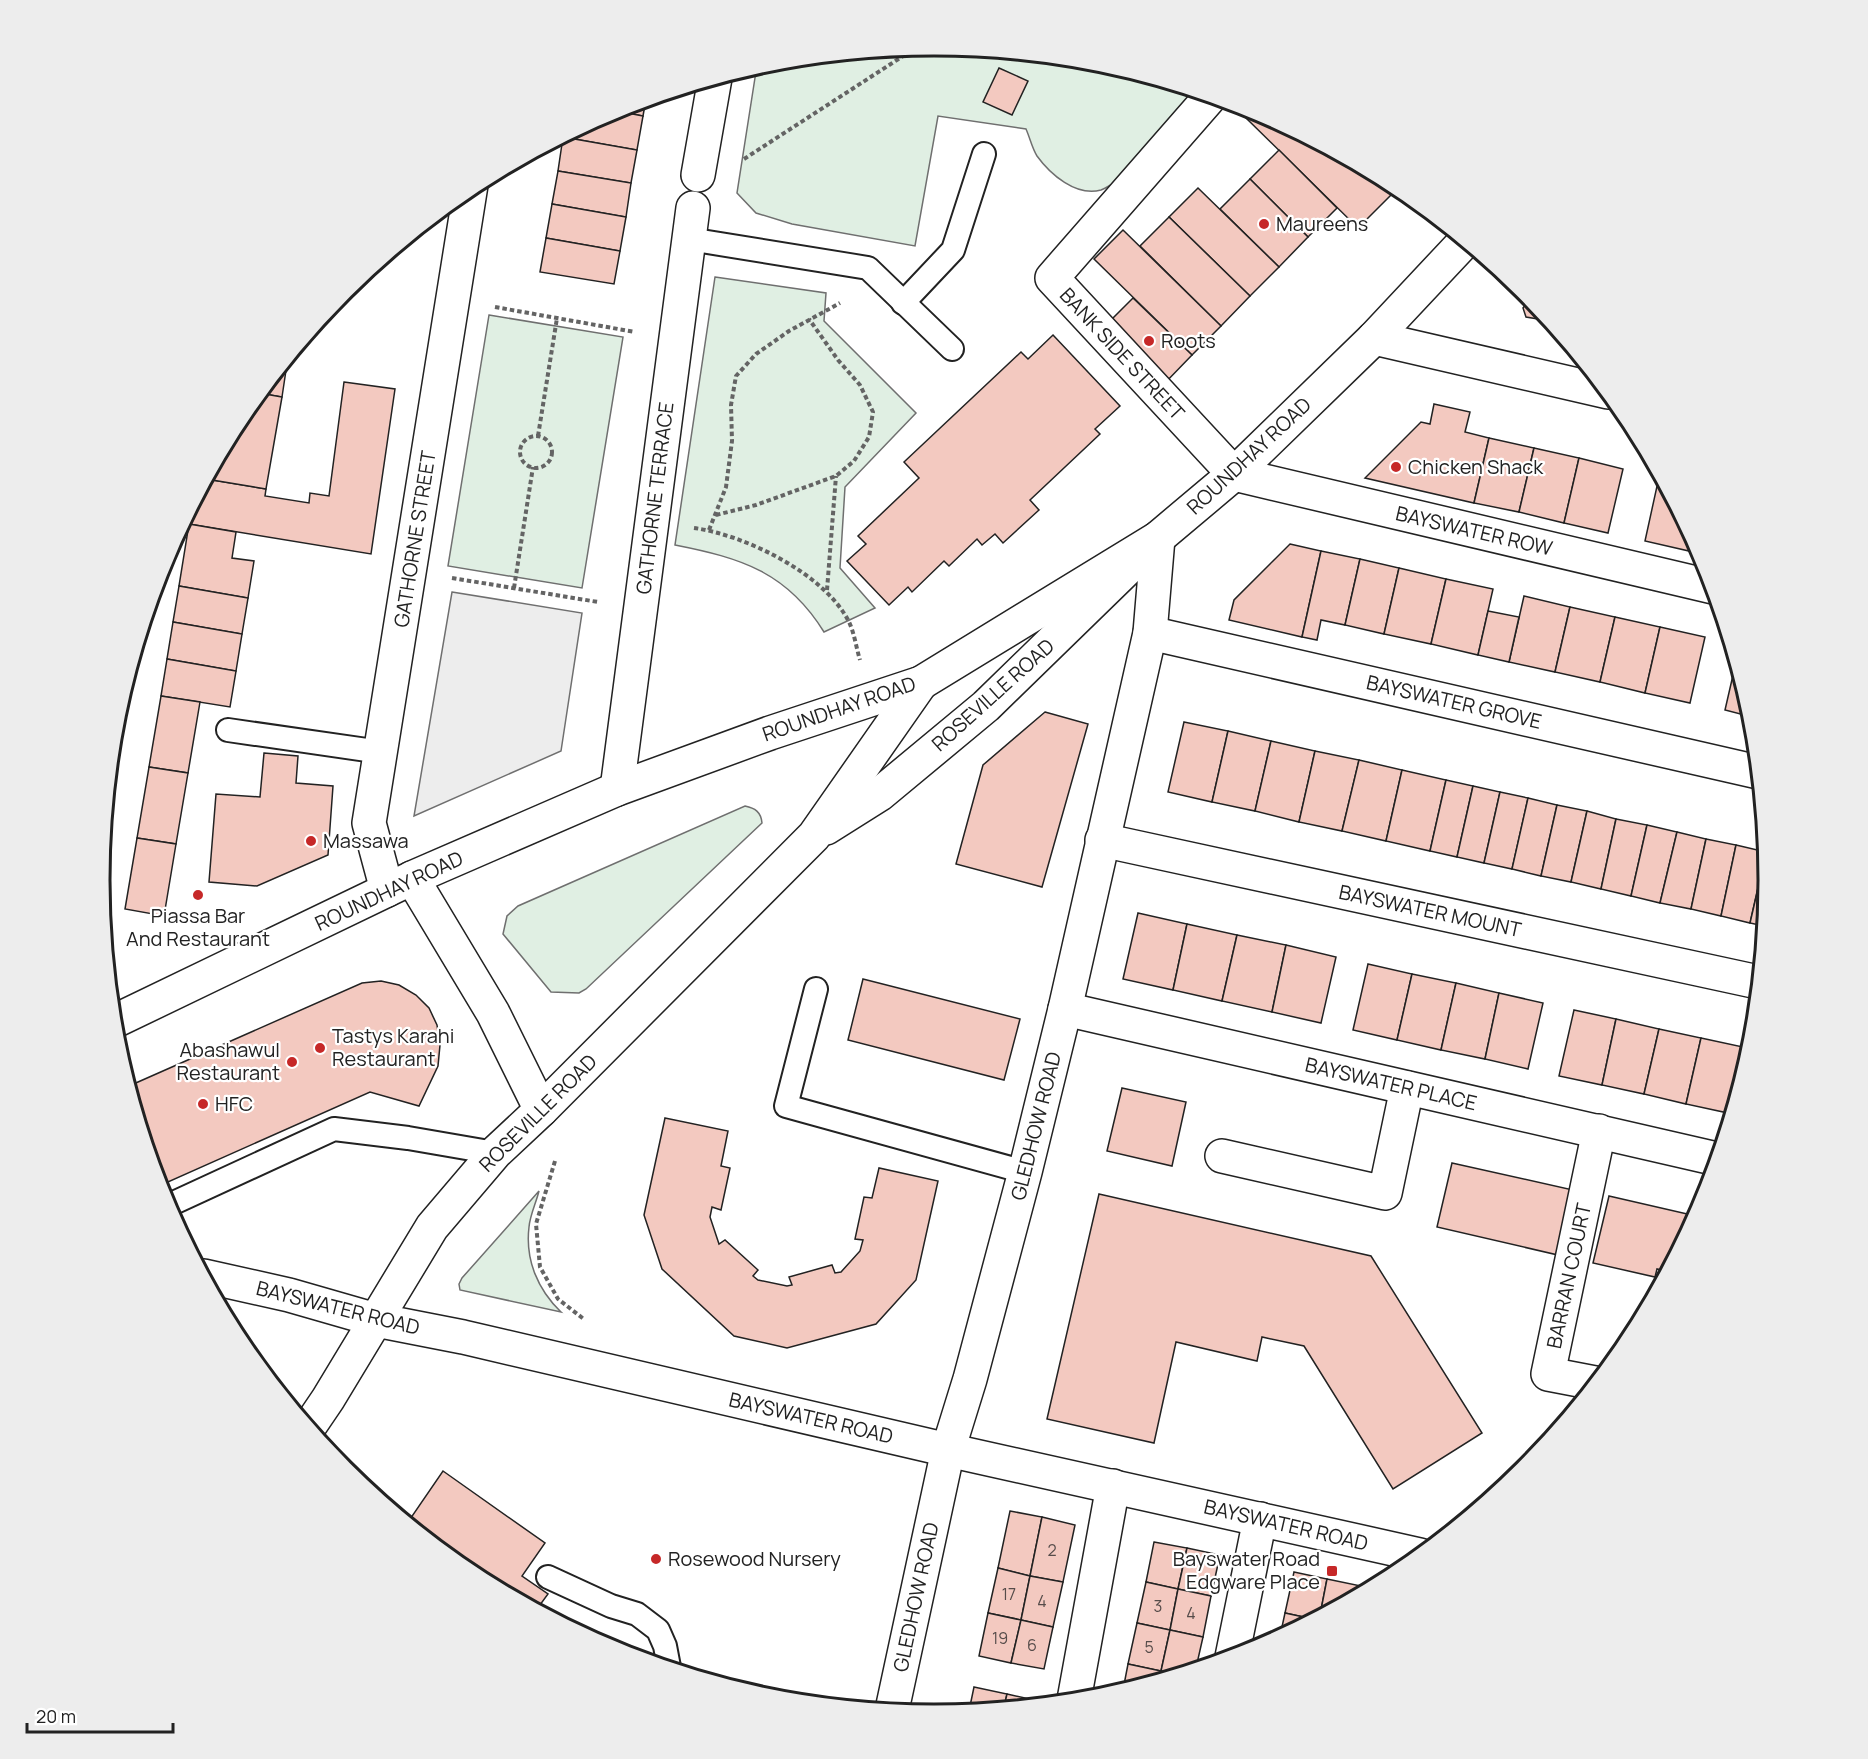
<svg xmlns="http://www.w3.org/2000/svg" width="1868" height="1759" viewBox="0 0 1868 1759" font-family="Manrope,sans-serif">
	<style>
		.green { fill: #e0efe3; stroke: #6f6f6f; stroke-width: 1.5 }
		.parking { fill: #ededed; stroke: #6f6f6f; stroke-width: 1.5 }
		.building { fill: #f3c9c0; stroke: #222; stroke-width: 1.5 }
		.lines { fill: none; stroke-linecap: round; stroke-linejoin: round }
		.service-casing { stroke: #222; stroke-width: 26 }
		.minor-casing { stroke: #222; stroke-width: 36 }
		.tertiary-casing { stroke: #222; stroke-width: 36 }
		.primary-casing { stroke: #222; stroke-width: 36 }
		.path { stroke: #646464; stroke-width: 4; stroke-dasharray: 4.5 3; stroke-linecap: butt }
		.service { stroke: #fff; stroke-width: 22 }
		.minor { stroke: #fff; stroke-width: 33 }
		.tertiary { stroke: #fff; stroke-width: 33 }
		.primary { stroke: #fff; stroke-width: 33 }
		.poi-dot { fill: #c62828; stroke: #fff; stroke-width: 2 }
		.labels { text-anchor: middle; stroke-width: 4.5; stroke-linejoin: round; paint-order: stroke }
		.number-label { font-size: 16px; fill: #564c4a }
		.poi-label { font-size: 20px; fill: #222; stroke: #fff; text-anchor: start }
		.street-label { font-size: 20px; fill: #222; stroke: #fff }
		.rim { fill: none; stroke: #222; stroke-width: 3 }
	</style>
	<rect width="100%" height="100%" fill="#fff"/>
	<g class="green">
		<path d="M934,45L1097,61L1200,92L1118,181C1112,184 1106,188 1101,190C1076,197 1050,174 1037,156C1032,148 1030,138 1026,129L938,116L915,246L792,224L756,213L737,193L757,65L772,61Z"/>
		<path d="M715,277L826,293L824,321L916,413L845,487L840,568L875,608L824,632C787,572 741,558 675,545Z"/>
		<path d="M489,315L623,337L582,588L448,566Z"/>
		<path d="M745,806C755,808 761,812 762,823L586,989L579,993L551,992L503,934L507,916L518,906Z"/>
		<path d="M539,1191C536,1203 530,1215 529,1227C525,1260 538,1290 561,1312L460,1290L459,1284L462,1278Z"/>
	</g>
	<path class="parking" d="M452,592L582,613L561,751L414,816Z"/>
	<g class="building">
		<path d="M999,68L1028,81L1012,115L983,102Z"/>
		<path d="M646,99L643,116L612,110L615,108Z"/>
		<path d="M1255,109L1398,186L1399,187L1358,228L1246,118Z"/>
		<path d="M612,110L643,116L637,150L563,137Z"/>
		<path d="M563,137L637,150L631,183L558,171Z"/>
		<path d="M1279,150L1337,208L1308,237L1250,179Z"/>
		<path d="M558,171L631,183L626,217L552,204Z"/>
		<path d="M1250,179L1308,237L1279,267L1220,209Z"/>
		<path d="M1198,188L1279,267L1250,296L1169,217Z"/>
		<path d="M552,204L626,217L620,251L546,238Z"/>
		<path d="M1169,217L1250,296L1221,326L1140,246Z"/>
		<path d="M1123,230L1221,326L1192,355L1094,259Z"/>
		<path d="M546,238L620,251L614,284L540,272Z"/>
		<path d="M1133,298L1192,355L1163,385L1104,327Z"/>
		<path d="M1531,298L1550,321L1526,317L1523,308Z"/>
		<path d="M1053,335L1120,406L1095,429L1100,434L1030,500L1039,510L1003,543L995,534L982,545L977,539L949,566L944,561L912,592L908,587L889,605L847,561L866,544L858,536L919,478L904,462L1021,352L1028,359Z"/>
		<path d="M288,357L282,397L259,393Z"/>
		<path d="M344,382L395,389L371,554L189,524L193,505L206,479L266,489L265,496L309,503L310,493L329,496Z"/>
		<path d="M259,393L282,397L266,489L206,479L240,416Z"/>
		<path d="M1434,404L1470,412L1465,432L1489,438L1474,503L1365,478L1421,422L1430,424Z"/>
		<path d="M1489,438L1534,448L1519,512L1474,503Z"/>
		<path d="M1534,448L1579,458L1564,523L1519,512Z"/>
		<path d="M1579,458L1623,469L1608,533L1564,523Z"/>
		<path d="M1659,477L1692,536L1689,551L1645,541Z"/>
		<path d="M189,524L236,532L232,558L254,561L248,598L179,586Z"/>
		<path d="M1692,536L1702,554L1689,551Z"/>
		<path d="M1290,544L1321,551L1302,637L1229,620L1234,600Z"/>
		<path d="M1321,551L1360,559L1345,625L1321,620L1317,640L1302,637Z"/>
		<path d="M1360,559L1399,568L1384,634L1345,625Z"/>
		<path d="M1399,568L1446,579L1431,644L1384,634Z"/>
		<path d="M1446,579L1493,589L1478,655L1431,644Z"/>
		<path d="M179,586L248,598L242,634L173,622Z"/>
		<path d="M1524,596L1570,607L1555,672L1509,662Z"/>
		<path d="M1570,607L1615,617L1600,682L1555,672Z"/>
		<path d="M1488,611L1519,617L1509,662L1478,655Z"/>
		<path d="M1615,617L1660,627L1645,693L1600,682Z"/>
		<path d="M173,622L242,634L236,671L167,659Z"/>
		<path d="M1660,627L1705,637L1690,703L1645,693Z"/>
		<path d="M167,659L236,671L230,707L161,696Z"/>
		<path d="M1736,662L1752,717L1725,710Z"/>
		<path d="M161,696L200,702L188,773L149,767Z"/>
		<path d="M1045,712L1088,724L1042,887L956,864L983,765Z"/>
		<path d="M1184,722L1228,731L1212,802L1168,792Z"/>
		<path d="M1228,731L1271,741L1255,811L1212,802Z"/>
		<path d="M1271,741L1315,751L1299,822L1255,811Z"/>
		<path d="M1315,751L1359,760L1342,831L1299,822Z"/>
		<path d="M264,753L298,756L296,783L333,786L328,855L257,886L209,882L216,794L260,797Z"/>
		<path d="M1359,760L1402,770L1386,841L1342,831Z"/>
		<path d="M149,767L188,773L176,844L137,838Z"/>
		<path d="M1402,770L1446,780L1430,851L1386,841Z"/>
		<path d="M1446,780L1473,786L1457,857L1430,851Z"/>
		<path d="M1473,786L1500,792L1484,863L1457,857Z"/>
		<path d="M1500,792L1528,798L1512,869L1484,863Z"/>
		<path d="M1528,798L1557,805L1541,876L1512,869Z"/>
		<path d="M1557,805L1587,811L1571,882L1541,876Z"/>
		<path d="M1587,811L1616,819L1601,889L1571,882Z"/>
		<path d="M1616,819L1647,825L1631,896L1601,889Z"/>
		<path d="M1647,825L1677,832L1660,903L1631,896Z"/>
		<path d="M1677,832L1706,839L1691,909L1660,903Z"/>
		<path d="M137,838L176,844L164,916L125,909Z"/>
		<path d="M1706,839L1736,845L1721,916L1691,909Z"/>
		<path d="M1736,845L1766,852L1750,923L1721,916Z"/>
		<path d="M1766,854L1768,880L1764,926L1750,923Z"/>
		<path d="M1138,913L1187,924L1173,990L1123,979Z"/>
		<path d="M1187,924L1237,935L1222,1001L1173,990Z"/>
		<path d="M1237,935L1286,945L1272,1012L1222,1001Z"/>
		<path d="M1286,945L1336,957L1321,1023L1272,1012Z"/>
		<path d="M1368,964L1412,974L1397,1040L1353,1030Z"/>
		<path d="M1412,974L1456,983L1441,1050L1397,1040Z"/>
		<path d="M863,979L1020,1019L1004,1080L848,1040Z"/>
		<path d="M381,981L399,985L416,995L429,1008L437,1025L440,1045L438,1066L419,1106L370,1092L159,1186L129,1086L362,983Z"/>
		<path d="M1456,983L1499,993L1485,1059L1441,1050Z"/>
		<path d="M1499,993L1543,1003L1528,1069L1485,1059Z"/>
		<path d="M1574,1010L1616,1019L1602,1085L1559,1076Z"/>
		<path d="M1616,1019L1659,1029L1644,1094L1602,1085Z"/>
		<path d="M1659,1029L1701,1038L1686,1104L1644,1094Z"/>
		<path d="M1701,1038L1743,1047L1728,1113L1686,1104Z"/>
		<path d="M1122,1088L1186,1102L1172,1166L1107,1151Z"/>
		<path d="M665,1118L728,1131L721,1166L730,1168L721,1210L712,1207L710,1217L719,1244L725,1240L758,1270L753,1276L758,1280L787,1286L792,1285L789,1277L832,1265L835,1273L841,1272L860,1251L863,1240L855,1239L864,1197L872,1198L879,1168L938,1181L916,1280L876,1324L787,1348L734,1336L662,1269L644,1215Z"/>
		<path d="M1452,1163L1573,1190L1558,1255L1437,1227Z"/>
		<path d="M1099,1194L1371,1256L1482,1433L1393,1489L1304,1346L1262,1337L1257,1361L1176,1342L1154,1443L1047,1419Z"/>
		<path d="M1609,1196L1696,1216L1666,1271L1657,1269L1655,1277L1593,1263Z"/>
		<path d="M443,1471L545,1543L522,1576L548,1594L537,1609L511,1592L510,1594L470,1573L408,1522Z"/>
		<path d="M1010,1511L1042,1517L1030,1576L998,1568Z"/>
		<path d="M1042,1517L1075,1525L1063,1582L1030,1576Z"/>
		<path d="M1154,1542L1187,1548L1178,1589L1146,1582Z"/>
		<path d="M1187,1548L1220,1555L1211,1596L1178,1589Z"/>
		<path d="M998,1568L1030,1576L1021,1620L988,1613Z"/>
		<path d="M1294,1572L1327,1579L1320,1615L1313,1619L1285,1613Z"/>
		<path d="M1030,1576L1063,1582L1053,1627L1021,1620Z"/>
		<path d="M1327,1579L1361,1586L1359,1594L1320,1615Z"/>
		<path d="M1146,1582L1178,1589L1170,1630L1137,1623Z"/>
		<path d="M1178,1589L1211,1596L1203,1637L1170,1630Z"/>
		<path d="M988,1613L1021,1620L1011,1663L979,1656Z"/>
		<path d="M1285,1613L1313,1619L1280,1636Z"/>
		<path d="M1021,1620L1053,1627L1044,1669L1011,1663Z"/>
		<path d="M1137,1623L1170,1630L1161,1671L1128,1664Z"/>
		<path d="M1170,1630L1203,1637L1196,1668L1176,1674L1161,1671Z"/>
		<path d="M1128,1664L1161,1671L1159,1679L1123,1690Z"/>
		<path d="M974,1687L1007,1694L1004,1707L969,1711Z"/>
		<path d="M1007,1694L1039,1701V1704L1004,1707Z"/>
	</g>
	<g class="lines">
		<defs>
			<g id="service">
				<path d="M689,239L868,268L952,349"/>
				<path d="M903,303L953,250L984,154"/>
				<path d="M228,730L381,752"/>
				<path d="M816,989L786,1106L1025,1172"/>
				<path d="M167,1206L334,1129L408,1138L495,1153"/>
				<path d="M548,1577L611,1606L637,1614L658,1630L665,1646L669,1667"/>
			</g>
			<g id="minor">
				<path d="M1211,96L1052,278L1234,474L1713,587"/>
				<path d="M698,175L715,78"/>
				<path d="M1374,338L1608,392"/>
				<path d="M1150,633L1758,772"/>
				<path d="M617,789L693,208"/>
				<path d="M1102,840L1758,982"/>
				<path d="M387,890L369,823L471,185"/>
				<path d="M1065,1009L1717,1159"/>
				<path d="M1222,1156L1385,1193L1407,1088"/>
				<path d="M204,1276L289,1295L376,1320L463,1337L948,1450L1420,1555"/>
				<path d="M1595,1383L1548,1374L1599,1131"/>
				<path d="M1232,1657L1260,1519"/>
				<path d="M1074,1700L1113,1486"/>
			</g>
			<g id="tertiary">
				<path d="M826,828L880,794L986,706L1138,558"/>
				<path d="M412,878L493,1013L541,1110"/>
				<path d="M309,1427L328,1399L432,1227L495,1153L541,1110L814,836L921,683"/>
				<path d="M892,1710L948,1450L970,1379L1025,1172L1065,1009L1150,633L1158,538"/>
			</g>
			<path id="primary" d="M113,1022L412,878L617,789L770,733L921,683L1158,538L1234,474L1374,338L1465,241"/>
		</defs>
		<use href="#service" class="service-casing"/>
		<use href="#minor" class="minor-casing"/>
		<use href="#tertiary" class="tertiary-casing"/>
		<use href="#primary" class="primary-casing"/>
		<g class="path">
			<path d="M744,159L917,47"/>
			<path d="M495,307L635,332"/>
			<path d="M538,436L557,318"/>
			<circle cx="536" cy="452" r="16"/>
			<path d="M716,515L756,505L836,476L854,461L869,437L873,412L860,385L838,360L809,319"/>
			<path d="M694,528C745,535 823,573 848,620C854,631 856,647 860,660"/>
			<path d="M709,530L726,487L732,441L731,405L736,376L756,354L789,331L840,303"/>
			<path d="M452,578L598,602"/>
			<path d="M514,588L533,467"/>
			<path d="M827,590L836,476"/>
			<path d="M555,1161L536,1224L540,1267L558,1299L585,1320"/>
		</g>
		<use href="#service" class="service"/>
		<use href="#minor" class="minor"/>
		<use href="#tertiary" class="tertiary"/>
		<use href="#primary" class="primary"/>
	</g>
	<g class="poi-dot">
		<circle cx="1264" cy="224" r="6"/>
		<circle cx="1149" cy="341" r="6"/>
		<circle cx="1396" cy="467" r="6"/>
		<circle cx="311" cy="841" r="6"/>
		<circle cx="198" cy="895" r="6"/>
		<circle cx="320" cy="1048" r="6"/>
		<circle cx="292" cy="1062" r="6"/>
		<circle cx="203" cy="1104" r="6"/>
		<circle cx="656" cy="1559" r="6"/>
		<rect x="1326" y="1565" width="12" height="12" rx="3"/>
	</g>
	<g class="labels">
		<g class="number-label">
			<text x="1052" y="1556">2</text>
			<text x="1009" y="1600">17</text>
			<text x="1042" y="1607">4</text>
			<text x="1158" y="1612">3</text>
			<text x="1191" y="1619">4</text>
			<text x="1000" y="1644">19</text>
			<text x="1032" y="1651">6</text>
			<text x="1149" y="1653">5</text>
		</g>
		<g class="poi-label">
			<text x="1276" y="231">Maureens</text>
			<text x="1161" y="348">Roots</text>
			<text x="1408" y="474">Chicken Shack</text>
			<text x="323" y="848">Massawa</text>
			<text x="198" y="923" text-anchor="middle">Piassa Bar<tspan x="198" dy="23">And Restaurant</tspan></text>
			<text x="332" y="1043">Tastys Karahi<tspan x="332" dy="23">Restaurant</tspan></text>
			<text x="280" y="1057" text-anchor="end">Abashawul<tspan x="280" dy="23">Restaurant</tspan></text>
			<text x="215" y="1111">HFC</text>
			<text x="668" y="1566">Rosewood Nursery</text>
			<text x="1320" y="1566" text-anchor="end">Bayswater Road<tspan x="1320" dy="23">Edgware Place</tspan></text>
		</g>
		<g class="street-label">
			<text transform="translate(1122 354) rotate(47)" y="7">BANK SIDE STREET</text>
			<text transform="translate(1249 456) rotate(-43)" y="7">ROUNDHAY ROAD</text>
			<text transform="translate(655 498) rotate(-83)" y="7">GATHORNE TERRACE</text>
			<text transform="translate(1474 531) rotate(13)" y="7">BAYSWATER ROW</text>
			<text transform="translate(415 539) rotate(-81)" y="7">GATHORNE STREET</text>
			<text transform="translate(993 695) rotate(-42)" y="7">ROSEVILLE ROAD</text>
			<text transform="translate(1454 702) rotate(13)" y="7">BAYSWATER GROVE</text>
			<text transform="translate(839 709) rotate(-19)" y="7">ROUNDHAY ROAD</text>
			<text transform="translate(389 891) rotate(-25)" y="7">ROUNDHAY ROAD</text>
			<text transform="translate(1430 911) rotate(12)" y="7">BAYSWATER MOUNT</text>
			<text transform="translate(1391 1084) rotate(13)" y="7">BAYSWATER PLACE</text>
			<text transform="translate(538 1113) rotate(-45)" y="7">ROSEVILLE ROAD</text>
			<text transform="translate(1036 1126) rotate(-76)" y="7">GLEDHOW ROAD</text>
			<text transform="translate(1569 1276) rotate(-78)" y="7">BARRAN COURT</text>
			<text transform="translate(338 1308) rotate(14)" y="7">BAYSWATER ROAD</text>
			<text transform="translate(811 1418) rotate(13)" y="7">BAYSWATER ROAD</text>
			<text transform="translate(1286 1525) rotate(13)" y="7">BAYSWATER ROAD</text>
			<text transform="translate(916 1597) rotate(-78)" y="7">GLEDHOW ROAD</text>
		</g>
	</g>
	<path d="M0 0H1868V1759H0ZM110 880a824 824 0 1 1 1648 0a824 824 0 1 1-1648 0Z" fill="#ededed" fill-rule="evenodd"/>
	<path class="rim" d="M110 880a824 824 0 1 1 1648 0a824 824 0 1 1-1648 0Z"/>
	<path d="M27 1723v9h146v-9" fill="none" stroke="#222222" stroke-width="3"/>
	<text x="36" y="1723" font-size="18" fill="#222222" stroke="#ffffff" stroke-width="4.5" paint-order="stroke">20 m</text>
</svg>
